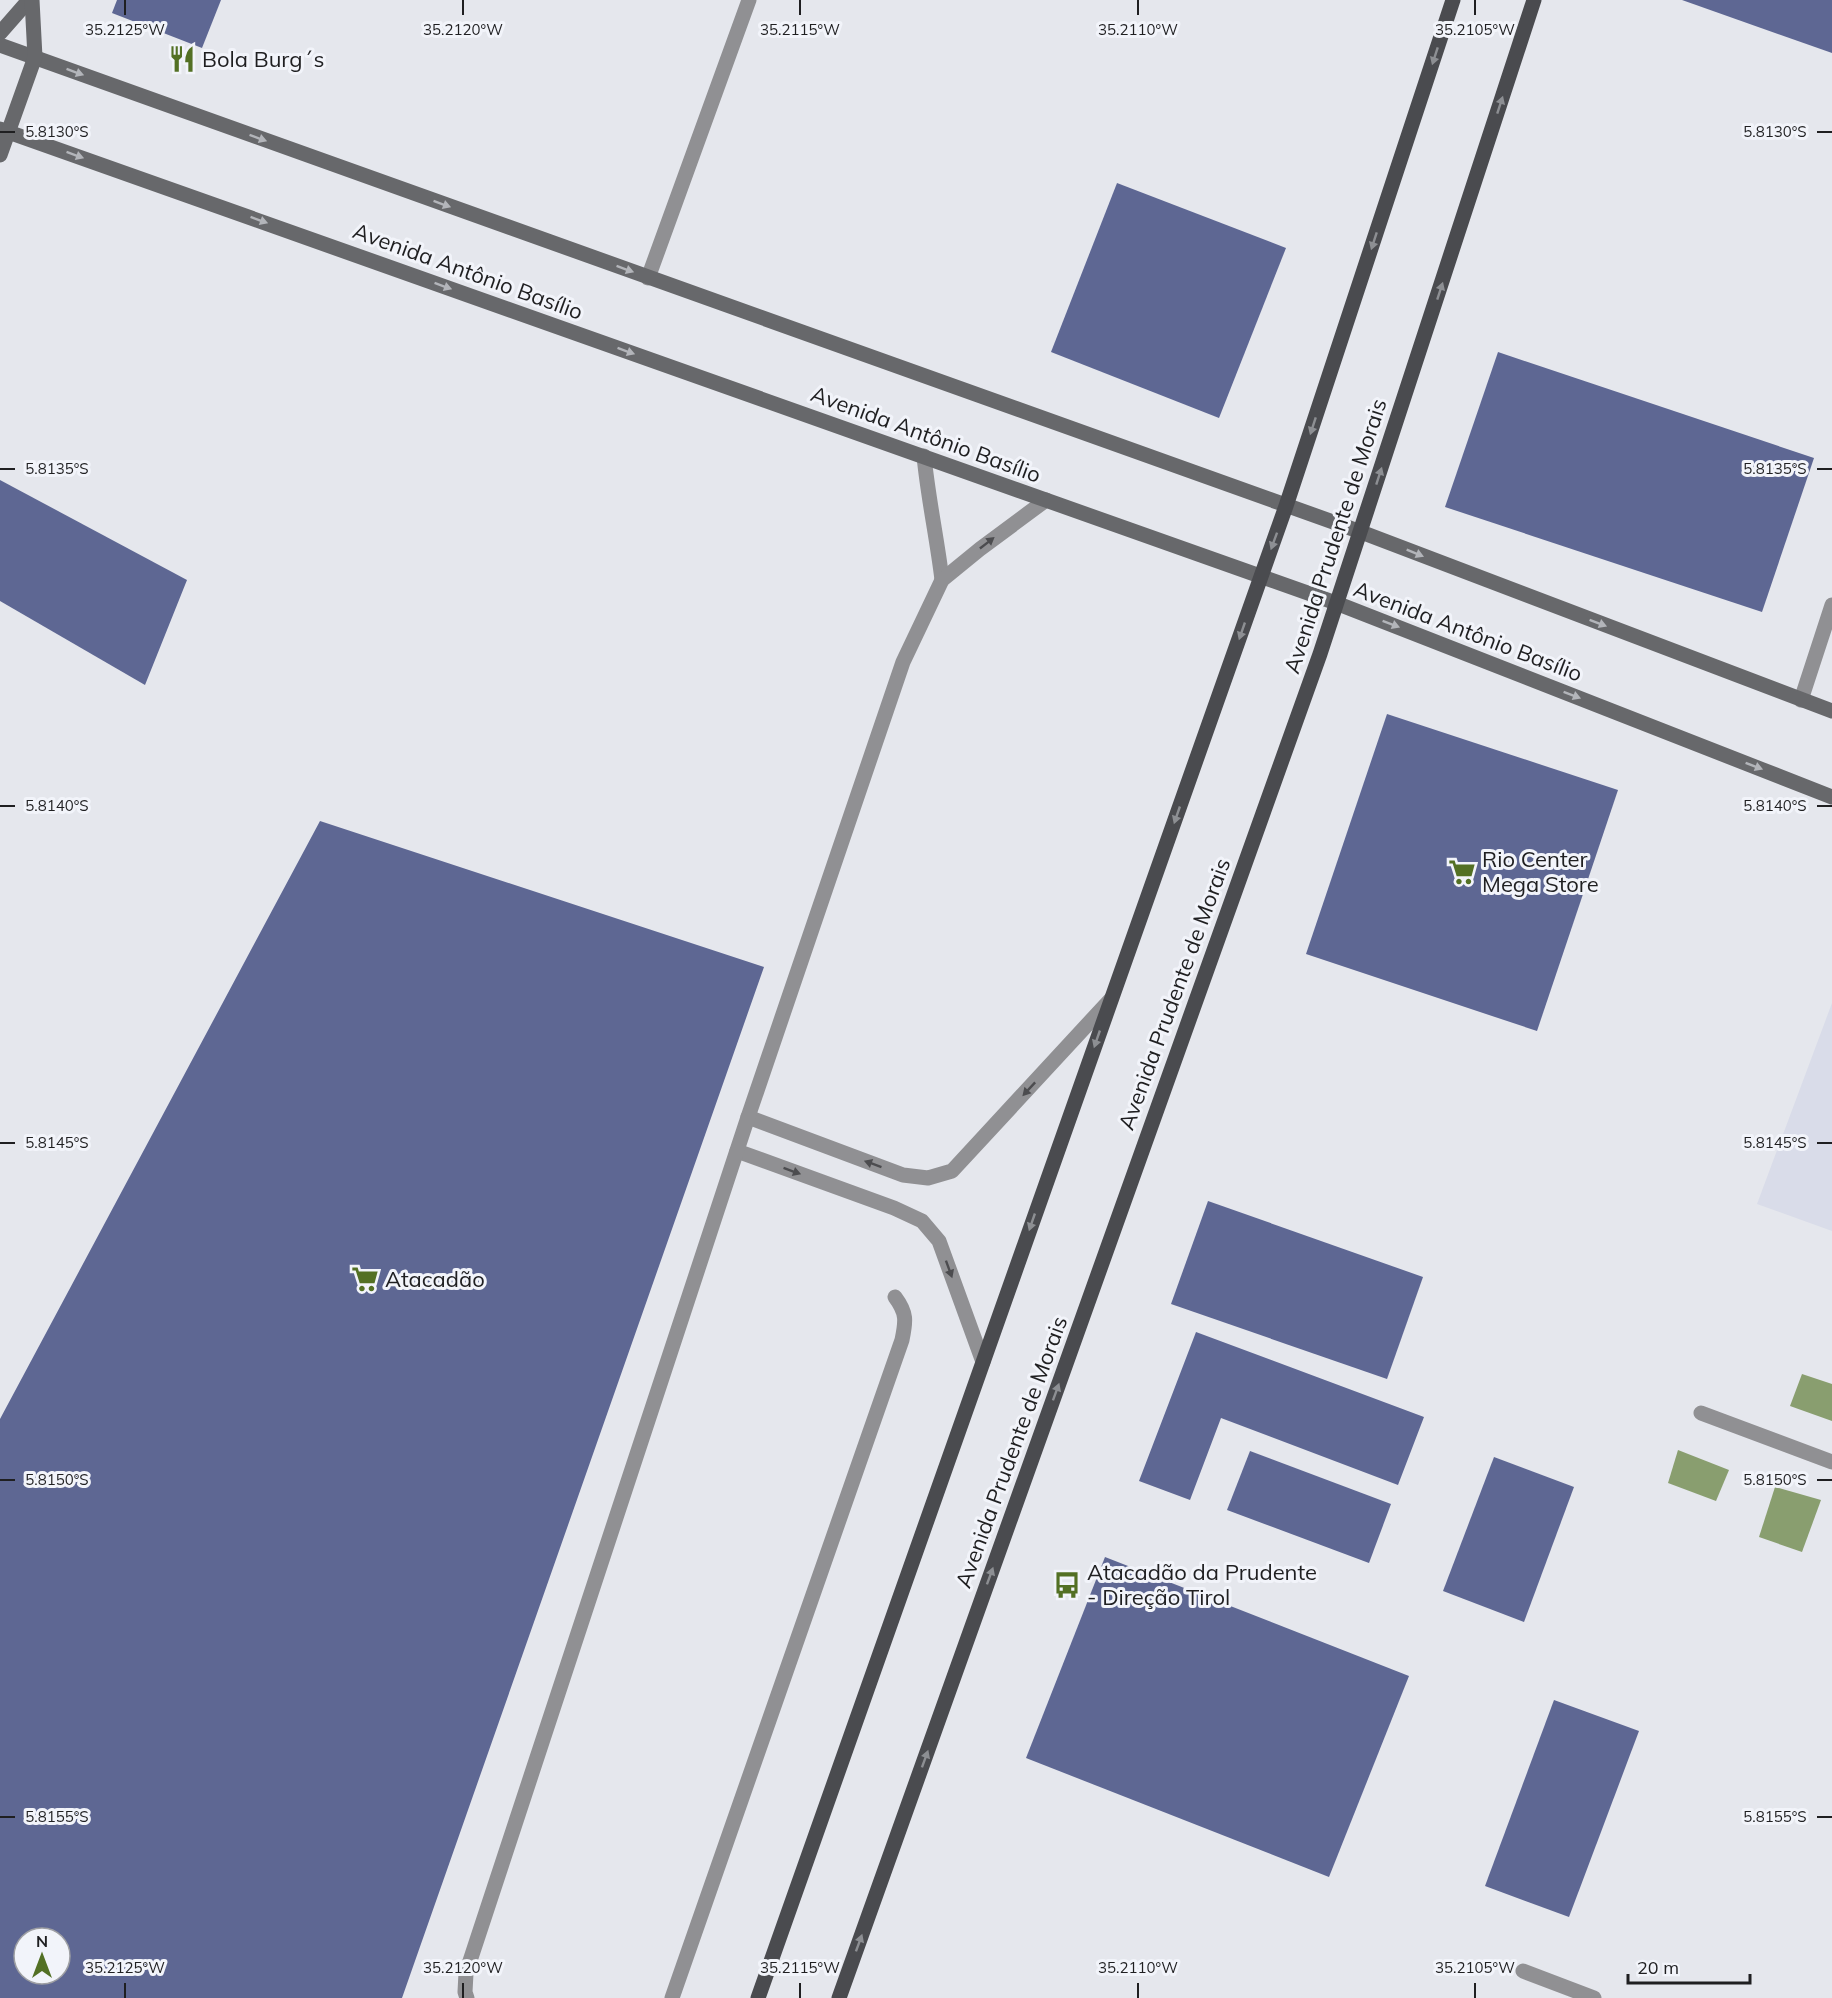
<svg xmlns="http://www.w3.org/2000/svg" width="1832" height="1998" viewBox="0 0 1832 1998" font-family="Mulish,sans-serif">
	<style>
		.built { fill: #d9dce9 }
		.water { fill: #899e6f }
		.building { fill: #5e6793; fill-rule: evenodd }
		.lines { fill: none; stroke-linecap: round; stroke-linejoin: round }
		.lane { stroke: #909093; stroke-width: 15 }
		.street { stroke: #909093; stroke-width: 15 }
		.secondary { stroke: #67686b; stroke-width: 15 }
		.primary { stroke: #4a4b4f; stroke-width: 15 }
		.oneway { fill: #8d8f93 }
		.oneway2 { fill: #b3b5ba }
		.oneway3 { fill: #4c4c4f }
		.ticks { fill: none; stroke: #1f1f21; stroke-width: 2 }
		.labels { text-anchor: middle; stroke-width: 6; stroke-linejoin: round; paint-order: stroke }
		.poi-label { font-size: 22px; fill: #1f1f21; stroke: #f2f4fa; text-anchor: start }
		.street-label { font-size: 22px; fill: #1f1f21; stroke: #f2f4fa }
		.ticks-label { font-size: 15px; text-anchor: middle; fill: #1f1f21; stroke: #f2f4fa; stroke-width: 6; stroke-linejoin: round; paint-order: stroke }
	</style>
	<rect width="100%" height="100%" fill="#e5e7ed"/>
	<path class="built" d="M1832,1003V1231L1757,1204Z"/>
	<g class="water">
		<path d="M1802,1374L1832,1384V1421L1790,1406Z"/>
		<path d="M1678,1450L1729,1470L1716,1501L1668,1483Z"/>
		<path d="M1775,1487L1821,1500L1802,1552L1759,1537Z"/>
	</g>
	<g class="building">
		<path d="M117,0H221L202,48L112,13Z"/>
		<path d="M1682,0H1832V53Z"/>
		<path d="M1117,183L1286,248L1219,418L1051,352Z"/>
		<path d="M1498,352L1814,458L1762,612L1445,507Z"/>
		<path d="M0,480L187,580L145,685L0,601Z"/>
		<path d="M1387,714L1618,790L1537,1031L1306,954Z"/>
		<path d="M320,821L764,967L402,1998H0V1419ZM24,1938H60V1974H24Z"/>
		<path d="M1208,1201L1423,1277L1387,1379L1171,1304Z"/>
		<path d="M1196,1332L1424,1417L1398,1485L1221,1418L1190,1500L1139,1481Z"/>
		<path d="M1250,1451L1391,1504L1369,1563L1227,1510Z"/>
		<path d="M1494,1457L1574,1487L1524,1622L1443,1591Z"/>
		<path d="M1105,1557L1409,1676L1329,1877L1026,1758Z"/>
		<path d="M1554,1700L1639,1731L1569,1917L1485,1886Z"/>
	</g>
	<g class="lines">
		<g class="lane">
			<path d="M924,456C928,498 937,538 942,580"/>
			<path d="M748,1117L903,1175L928,1178L952,1171L1111,999"/>
			<path d="M737,1151L894,1208L922,1221L939,1241L983,1362"/>
			<path d="M1701,1413L1832,1462"/>
			<path d="M1523,1971L1594,1998"/>
			<path d="M467,1998L465,1992L466,1973L748,1117L903,662L942,580L980,549L1046,500"/>
			<path d="M672,1998L902,1340C906,1321 907,1313 895,1297"/>
		</g>
		<g class="street">
			<path d="M648,278L749,0"/>
			<path d="M1801,700L1832,605"/>
		</g>
		<g class="secondary">
			<path d="M0,33L29,0"/>
			<path d="M0,45L1361,532L1832,711"/>
			<path d="M0,129L1336,603L1832,797"/>
			<path d="M0,155L35,57L32,0"/>
		</g>
		<g class="primary">
			<path d="M758,1998L1286,506L1453,0"/>
			<path d="M839,1998L1320,654L1534,0"/>
		</g>
	</g>
	<defs><path id="oneway-solid" d="M-6-.8H1V-3.2L6.5 0L1 3.2V.8H-6Z" transform="scale(1.5)"/></defs>
	<g class="oneway">
		<use href="#oneway-solid" transform="translate(1435 56) rotate(108)"/>
		<use href="#oneway-solid" transform="translate(1500 105) rotate(-72)"/>
		<use href="#oneway-solid" transform="translate(1374 241) rotate(108)"/>
		<use href="#oneway-solid" transform="translate(1440 291) rotate(-72)"/>
		<use href="#oneway-solid" transform="translate(1313 426) rotate(108)"/>
		<use href="#oneway-solid" transform="translate(1379 476) rotate(-72)"/>
		<use href="#oneway-solid" transform="translate(1274 541) rotate(110)"/>
		<use href="#oneway-solid" transform="translate(1242 631) rotate(109)"/>
		<use href="#oneway-solid" transform="translate(1177 815) rotate(109)"/>
		<use href="#oneway-solid" transform="translate(1097 1039) rotate(109)"/>
		<use href="#oneway-solid" transform="translate(1032 1222) rotate(109)"/>
		<use href="#oneway-solid" transform="translate(1056 1392) rotate(-70)"/>
		<use href="#oneway-solid" transform="translate(990 1576) rotate(-70)"/>
		<use href="#oneway-solid" transform="translate(925 1759) rotate(-70)"/>
		<use href="#oneway-solid" transform="translate(859 1943) rotate(-70)"/>
	</g>
	<g class="oneway2">
		<use href="#oneway-solid" transform="translate(75 72) rotate(20)"/>
		<use href="#oneway-solid" transform="translate(258 138) rotate(20)"/>
		<use href="#oneway-solid" transform="translate(75 155) rotate(20)"/>
		<use href="#oneway-solid" transform="translate(442 204) rotate(20)"/>
		<use href="#oneway-solid" transform="translate(259 220) rotate(20)"/>
		<use href="#oneway-solid" transform="translate(625 269) rotate(20)"/>
		<use href="#oneway-solid" transform="translate(443 286) rotate(20)"/>
		<use href="#oneway-solid" transform="translate(626 351) rotate(20)"/>
		<use href="#oneway-solid" transform="translate(1415 553) rotate(22)"/>
		<use href="#oneway-solid" transform="translate(1598 623) rotate(21)"/>
		<use href="#oneway-solid" transform="translate(1391 624) rotate(21)"/>
		<use href="#oneway-solid" transform="translate(1572 695) rotate(21)"/>
		<use href="#oneway-solid" transform="translate(1754 766) rotate(21)"/>
	</g>
	<g class="oneway3">
		<use href="#oneway-solid" transform="translate(987 543) rotate(-38)"/>
		<use href="#oneway-solid" transform="translate(1029 1089) rotate(133)"/>
		<use href="#oneway-solid" transform="translate(873 1164) rotate(-160)"/>
		<use href="#oneway-solid" transform="translate(792 1171) rotate(20)"/>
		<use href="#oneway-solid" transform="translate(949 1269) rotate(70)"/>
	</g>
	<path class="ticks" d="M125,0V15M463,0V15M800,0V15M1138,0V15M1475,0V15M0,132H15M1817,132H1832M0,469H15M1817,469H1832M0,806H15M1817,806H1832M0,1143H15M1817,1143H1832M0,1480H15M1817,1480H1832M0,1817H15M1817,1817H1832M125,1983V1998M463,1983V1998M800,1983V1998M1138,1983V1998M1475,1983V1998"/>
	<defs>
		<symbol id="restaurant-bare" viewBox="-9 -9 18 18"><path d="M-5-6h1v4h1v-4h1v4h1v-4h1v5L-1.5 .5V6h-2V.5L-5-1ZM5-6V6H3V1.5H1.5Q1.5-4 5-6Z" fill="#537024" stroke="#f2f4fa" stroke-width="2.5" paint-order="stroke"/></symbol>
		<symbol id="supermarket-bare" viewBox="-9 -9 18 18"><path d="M-6-5.5h2.5l.6 2H6L4.5 2H-2.5L-4.4-4H-6ZM-1.5 3.2a1.3 1.3 0 1 0 .1 0ZM3 3.2a1.3 1.3 0 1 0 .1 0Z" fill="#537024" stroke="#f2f4fa" stroke-width="2.5" paint-order="stroke"/></symbol>
		<symbol id="bus-bare" viewBox="-9 -9 18 18"><path d="M-5-6H5V4H4V6H2V4H-2V6H-4V4H-5ZM-3.5-4V0h7V-4ZM-3.5 1.2v1.5H-2V1.2ZM2 1.2v1.5H3.5V1.2Z" fill="#537024" stroke="#f2f4fa" stroke-width="2.5" paint-order="stroke"/></symbol>
	</defs>
	<g fill-rule="evenodd">
		<use href="#restaurant-bare" x="163" y="40" width="38" height="38"/>
		<use href="#supermarket-bare" x="1443" y="853" width="38" height="38"/>
		<use href="#supermarket-bare" x="346" y="1260" width="38" height="38"/>
		<use href="#bus-bare" x="1048" y="1566" width="38" height="38"/>
	</g>
	<g class="labels">
		<g class="poi-label">
			<text x="202" y="67">Bola Burg´s</text>
			<text x="1482" y="867">Rio Center<tspan x="1482" dy="25">Mega Store</tspan></text>
			<text x="385" y="1287">Atacadão</text>
			<text x="1087" y="1580">Atacadão da Prudente<tspan x="1087" dy="25">- Direção Tirol</tspan></text>
		</g>
		<g class="street-label">
			<text transform="translate(468 271) rotate(20)" y="8">Avenida Antônio Basílio</text>
			<text transform="translate(926 434) rotate(20)" y="8">Avenida Antônio Basílio</text>
			<text transform="translate(1335 536) rotate(-72)" y="8">Avenida Prudente de Morais</text>
			<text transform="translate(1468 631) rotate(21)" y="8">Avenida Antônio Basílio</text>
			<text transform="translate(1174 994) rotate(-70)" y="8">Avenida Prudente de Morais</text>
			<text transform="translate(1011 1452) rotate(-70)" y="8">Avenida Prudente de Morais</text>
		</g>
	</g>
	<g class="ticks-label">
		<text x="125" y="35">35.2125°W</text>
		<text x="463" y="35">35.2120°W</text>
		<text x="800" y="35">35.2115°W</text>
		<text x="1138" y="35">35.2110°W</text>
		<text x="1475" y="35">35.2105°W</text>
		<text x="57" y="137">5.8130°S</text>
		<text x="1775" y="137">5.8130°S</text>
		<text x="57" y="474">5.8135°S</text>
		<text x="1775" y="474">5.8135°S</text>
		<text x="57" y="811">5.8140°S</text>
		<text x="1775" y="811">5.8140°S</text>
		<text x="57" y="1148">5.8145°S</text>
		<text x="1775" y="1148">5.8145°S</text>
		<text x="57" y="1485">5.8150°S</text>
		<text x="1775" y="1485">5.8150°S</text>
		<text x="57" y="1822">5.8155°S</text>
		<text x="1775" y="1822">5.8155°S</text>
		<text x="125" y="1973">35.2125°W</text>
		<text x="463" y="1973">35.2120°W</text>
		<text x="800" y="1973">35.2115°W</text>
		<text x="1138" y="1973">35.2110°W</text>
		<text x="1475" y="1973">35.2105°W</text>
	</g>
	<g transform="translate(42 1956)"><circle r="28" fill="#f2f4fa" stroke="#9e9fa3" stroke-width="1.5"/>
	<path d="M0-4.5L10 22L0 15L-10 22Z" fill="#537024"/>
	<text y="-9" font-size="16" font-weight="bold" text-anchor="middle" fill="#1f1f21">N</text>
	</g>
	<path d="M1628 1974v9h122v-9" fill="none" stroke="#1f1f21" stroke-width="3"/>
	<text x="1637" y="1974" font-size="18" fill="#1f1f21" stroke="#f2f4fa" stroke-width="4.5" paint-order="stroke">20 m</text>
</svg>
